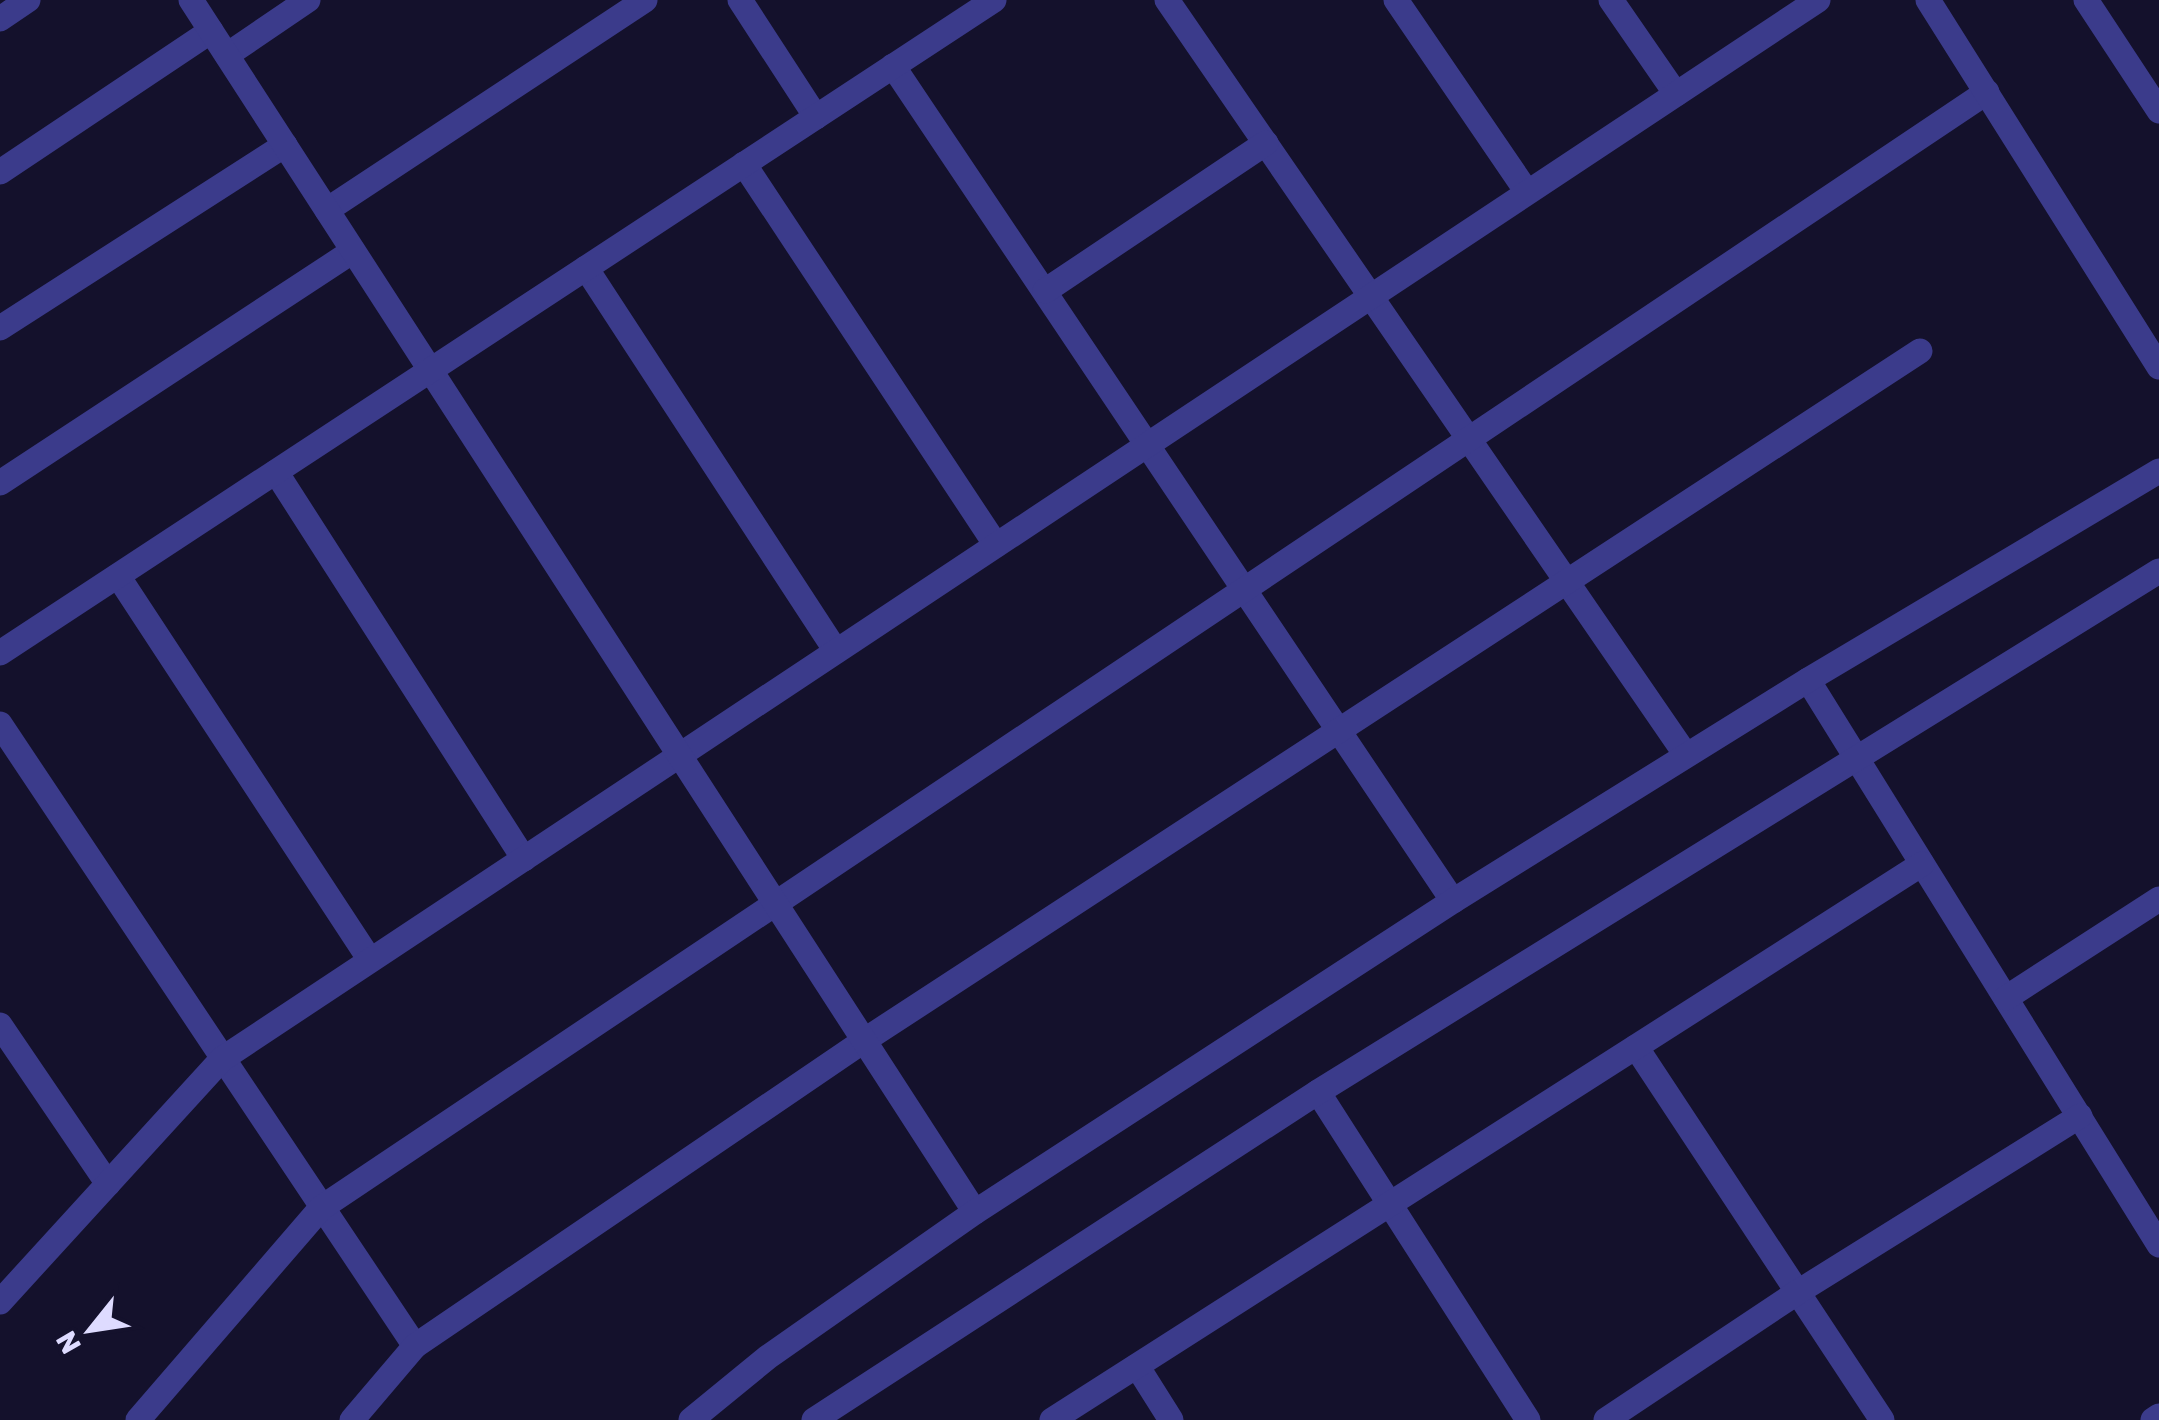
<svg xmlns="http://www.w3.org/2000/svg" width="2159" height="1420" viewBox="0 0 2159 1420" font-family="Rubik,sans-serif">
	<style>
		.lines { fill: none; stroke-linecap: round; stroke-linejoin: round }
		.minor { stroke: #3b3b8b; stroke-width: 25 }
		.tertiary { stroke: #3b3b8b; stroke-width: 25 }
	</style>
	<rect width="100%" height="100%" fill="#14112c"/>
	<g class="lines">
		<g class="minor">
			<path d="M740,0L816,117"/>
			<path d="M1167,0L1686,755"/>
			<path d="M1396,0L1527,192"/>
			<path d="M1611,0L1676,94"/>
			<path d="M2086,0L2159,111"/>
			<path d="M0,19L28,0"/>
			<path d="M227,55L308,0"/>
			<path d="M893,66L1453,901"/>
			<path d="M744,164L996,545"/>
			<path d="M0,172L211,31"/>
			<path d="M327,210L645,0"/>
			<path d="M586,268L836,651"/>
			<path d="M1045,291L1266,143"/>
			<path d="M0,328L285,145"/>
			<path d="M276,472L524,859"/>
			<path d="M0,483L353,251"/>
			<path d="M118,576L370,960"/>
			<path d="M1808,680L2159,1245"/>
			<path d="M0,724L415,1346"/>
			<path d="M2006,998L2159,899"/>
			<path d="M0,1025L108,1184"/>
			<path d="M1636,1047L1882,1420"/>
			<path d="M1318,1092L1528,1420"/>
			<path d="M0,1302L222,1059L1818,0"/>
			<path d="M1137,1366L1171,1420"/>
			<path d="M138,1420L321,1208L1987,92"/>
			<path d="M352,1420L415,1346L865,1040L1920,351"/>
			<path d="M1052,1420L1922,864"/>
			<path d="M1606,1420L1798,1292L2080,1116"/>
			<path d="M2153,1420L2159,1416"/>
		</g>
		<g class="tertiary">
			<path d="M191,0L975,1212"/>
			<path d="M1928,0L2159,367"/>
			<path d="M0,653L994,0"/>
			<path d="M691,1420L768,1357L975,1212L1453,901L1808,680L2159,471"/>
			<path d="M814,1420L1318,1092L2159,571"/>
		</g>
	</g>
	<g transform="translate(90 1330) rotate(240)" stroke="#14112c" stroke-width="8" paint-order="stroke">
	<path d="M0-8L18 38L0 25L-18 38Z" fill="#dedbff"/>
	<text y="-15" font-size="28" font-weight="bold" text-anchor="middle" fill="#dedbff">N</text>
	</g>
</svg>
